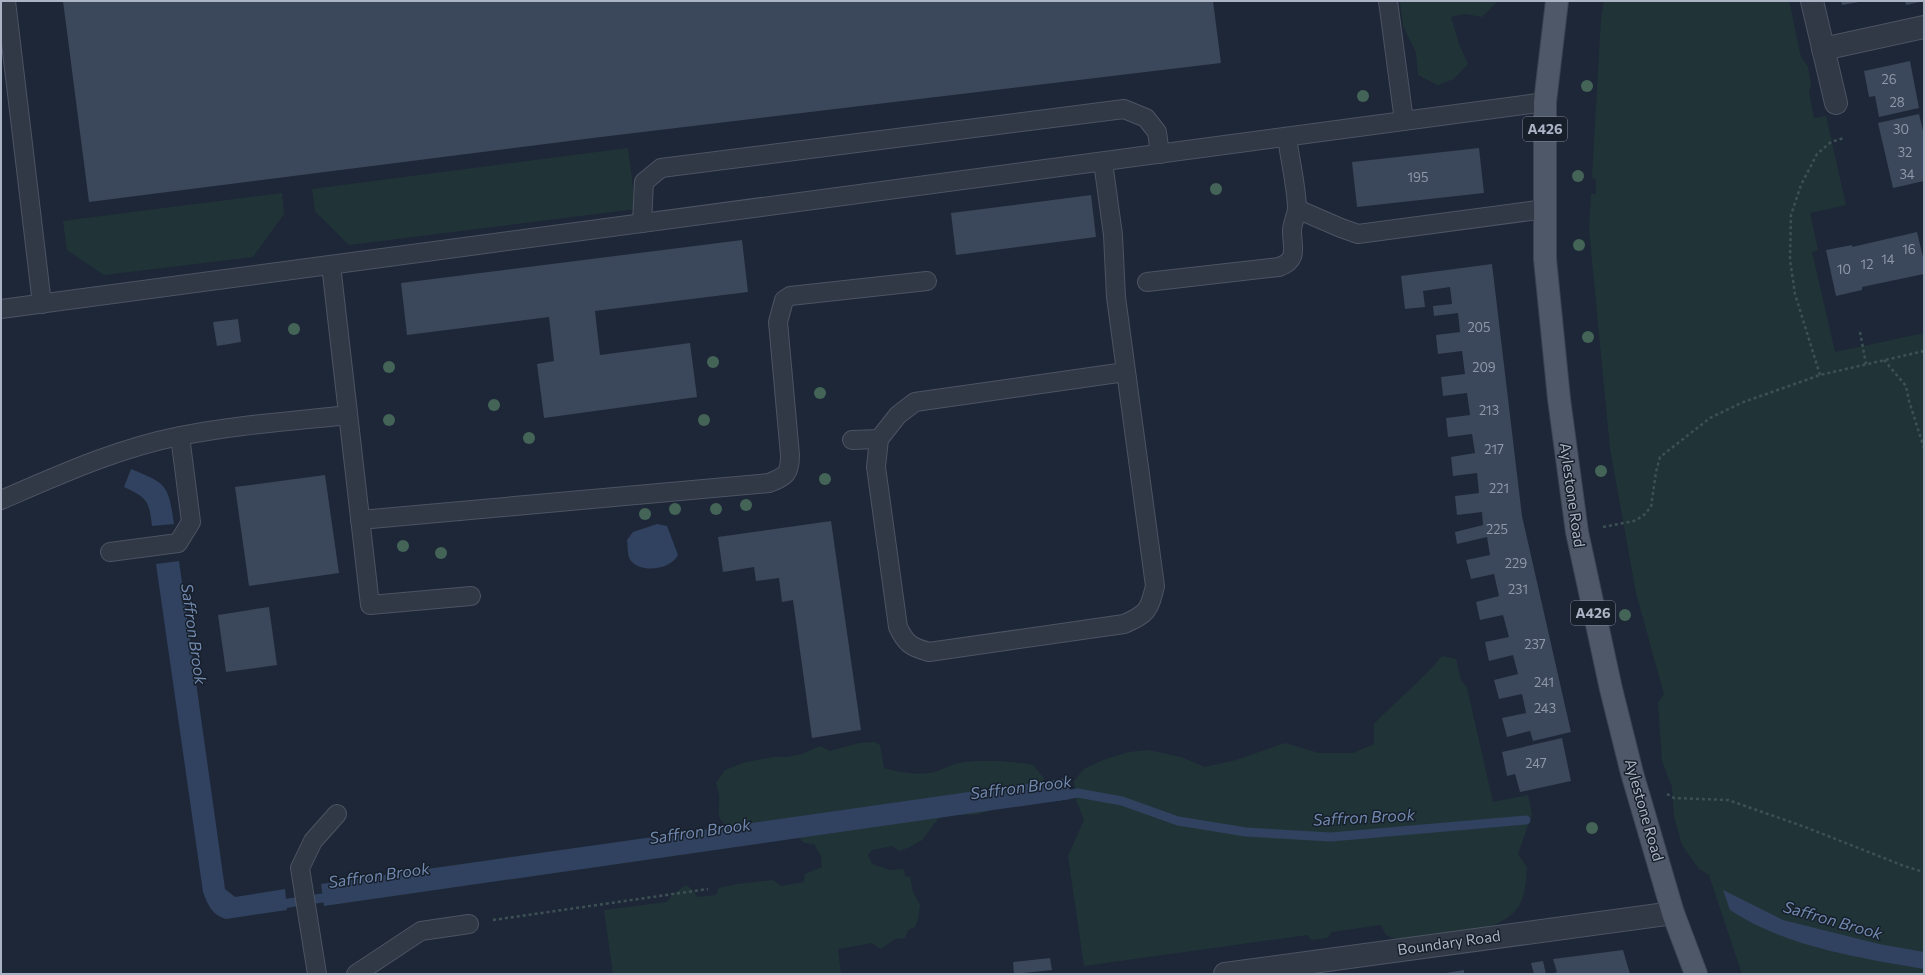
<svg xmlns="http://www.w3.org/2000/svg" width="1925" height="975" viewBox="0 0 1925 975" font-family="Commissioner,sans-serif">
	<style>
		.green { fill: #203438 }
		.water { fill: #30425f }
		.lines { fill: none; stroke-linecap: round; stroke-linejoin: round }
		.stream { stroke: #30425f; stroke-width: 9 }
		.building { fill: #3b475a }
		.lane-casing { stroke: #4c5463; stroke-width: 20 }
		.street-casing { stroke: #4c5463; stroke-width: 24 }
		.primary-casing { stroke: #3b4351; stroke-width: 24 }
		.path { stroke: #3d5155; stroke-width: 2.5; stroke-dasharray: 3 3; stroke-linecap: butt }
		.lane { stroke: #313947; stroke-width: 18 }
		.street { stroke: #313947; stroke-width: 22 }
		.primary { stroke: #4f5868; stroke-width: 22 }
		.tree { fill: #436456 }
		.labels { text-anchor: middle; stroke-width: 3; stroke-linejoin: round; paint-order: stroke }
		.number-label { font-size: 13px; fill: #8f99aa }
		.shield { fill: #171f2b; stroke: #7f8797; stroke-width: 1 }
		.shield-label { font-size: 14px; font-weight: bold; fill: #abb4c5 }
		.street-label { font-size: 15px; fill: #abb4c5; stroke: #171f2b }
		.water-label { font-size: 16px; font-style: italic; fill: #7189af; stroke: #171f2b }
	</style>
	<rect width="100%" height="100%" fill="#1e2737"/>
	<g class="green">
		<path d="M1400,1H1498L1482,17L1465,14L1451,17L1459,44L1468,64L1454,79L1438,85L1418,75L1416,52L1403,26Z"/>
		<path d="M1604,1H1789L1801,57L1808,67L1811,84L1809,93L1814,118L1826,116L1846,205L1810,213L1818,250L1812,252L1835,352L1924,333V974H1742L1709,875L1699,869L1682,845L1674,816L1672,787L1662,761L1658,703L1664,694L1636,593L1610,448L1589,229L1591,194H1596V179L1592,178L1601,19Z"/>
		<path d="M628,148L636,209L349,245L315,211L312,189Z"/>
		<path d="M282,193L284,214L253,257L104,275L67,250L63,221Z"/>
		<path d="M1442,656L1456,659L1461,680L1467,688L1493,802L1528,795L1532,814L1518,854L1527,867C1526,879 1526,893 1520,904C1502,937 1431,936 1397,940L1386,935L1381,925L1332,932L1327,938L1312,940L1307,935L1084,966L1068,856L1084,820L1076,800L1074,781L1084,769L1103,760L1129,752L1148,750L1181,757L1205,767L1236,760L1285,743L1319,753H1353L1374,744V724C1396,701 1421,681 1442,656Z"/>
		<path d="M874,742L880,745L884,768C898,772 915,775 930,773C940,771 949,765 959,763C983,759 1009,761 1033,765L1044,778L1042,790L986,812L974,815L949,814L938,819L922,840L910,847L899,851L892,846L872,850L868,855L872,864L890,870L904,869L905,876L910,877L913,892L920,905L918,919L915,927L908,930L905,938L895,939L881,949L872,943L838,949L841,974H613L604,910L667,902L673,894L686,885L694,891L697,897L716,895L719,888L737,884L773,880L781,886L804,882L805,874L822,867L821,856L814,844L804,843L797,835L732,828C712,819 721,811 719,795C719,791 717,787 716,783L725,770L746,762L773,757H787L802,754L820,746L830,751L859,743Z"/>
	</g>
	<g class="water">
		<path d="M131,469C168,484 168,485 174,524L152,526C149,501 148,498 124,487Z"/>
		<path d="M657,524L667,526L678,555C671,569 643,574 631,561C627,556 628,546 627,540L633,532Z"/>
		<path d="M179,561L225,889L235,897L285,889L287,910L226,919C212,915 208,905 203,892L156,564Z"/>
		<path d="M1068,778L1071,799L324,906L321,884Z"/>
		<path d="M1723,890L1783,920L1879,944L1924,952V969C1872,960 1813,951 1765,929C1753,924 1741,917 1730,910Z"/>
	</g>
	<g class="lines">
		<g class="stream">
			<path d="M1059,796L1078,793L1122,801L1178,821L1246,832L1331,837L1526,820"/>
			<path d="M275,905L336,896"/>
		</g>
	</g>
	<g class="building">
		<path d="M63,1H1213L1221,63L601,137L89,202Z"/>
		<path d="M1841,1H1859V2L1842,5Z"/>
		<path d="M1905,1H1920V2L1906,5Z"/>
		<path d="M1910,61L1919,108L1879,117L1875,96L1869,97L1864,71Z"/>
		<path d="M1919,114L1924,135V181L1893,188L1878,123Z"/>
		<path d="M1479,148L1484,193L1357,207L1352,162Z"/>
		<path d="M1091,195L1096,237L956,255L951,213Z"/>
		<path d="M1917,232L1924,261V274L1862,287V290L1836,296L1826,250L1852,245V247Z"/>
		<path d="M742,240L748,292L595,311L600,355L690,343L697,397L544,418L537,364L554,361L549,317L407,335L401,283Z"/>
		<path d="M1492,264L1522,516L1571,732L1533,741L1530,731L1507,737L1502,718L1526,713L1522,694L1499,699L1494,680L1518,674L1513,655L1489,661L1487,652L1485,642L1509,637L1503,615L1480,620L1476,602L1499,596L1494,574L1471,579L1466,560L1490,555L1487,537L1457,544L1455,532L1483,525L1482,512L1457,515L1455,496L1479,493L1477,473L1453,476L1452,466L1451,457L1475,453L1472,434L1448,437L1447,428L1446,418L1470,415L1467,393L1443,396L1441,377L1465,374L1462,351L1438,354L1437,345L1436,335L1460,332L1458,313L1434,316L1433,306L1452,304L1450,287L1423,291L1425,307L1405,309L1401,276Z"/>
		<path d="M238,319L241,342L217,346L213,322Z"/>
		<path d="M325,475L339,573L249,586L235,487Z"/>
		<path d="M831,521L861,730L812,738L793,600L782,602L779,578L756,581L754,567L723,572L718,537Z"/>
		<path d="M269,607L277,665L226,672L218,615Z"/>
		<path d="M1562,738L1571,781L1520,792L1515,774L1507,776L1502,752Z"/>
		<path d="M1623,950L1630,974H1551L1557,972L1553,959Z"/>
		<path d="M1050,958L1052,970L1014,974L1013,962Z"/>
		<path d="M1543,961L1546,974H1534L1531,963Z"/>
		<path d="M1464,970V974H1446V973Z"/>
	</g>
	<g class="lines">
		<defs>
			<g id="lane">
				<path d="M6,1L42,304"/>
				<path d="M1388,1L1404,121"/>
				<path d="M1103,162L1113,235L1116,297L1155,586C1149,611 1147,614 1124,624L929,652C911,647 906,644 898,627L876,467L879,439L898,415L915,402L1125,372"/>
				<path d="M1297,209L1341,228L1358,234L1545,209"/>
				<path d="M642,223L644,182L661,168L1124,109L1146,118L1157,132L1160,154"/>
				<path d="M331,265L370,605L471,596"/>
				<path d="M1147,282L1279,267C1299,260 1292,247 1292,231C1292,223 1297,215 1297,207C1296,184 1290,160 1287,137"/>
				<path d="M1,309L1545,102"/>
				<path d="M852,440L879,439"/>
				<path d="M1,500C59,475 118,448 180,436C235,425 292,421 348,415"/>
				<path d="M360,520L769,483C786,476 790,474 790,455L778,322L784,300L790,296L927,281"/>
				<path d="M110,552L178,543L191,522L180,436"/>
				<path d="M317,974L300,868L313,841L337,814"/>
				<path d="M356,974L421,931L469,924"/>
			</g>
			<g id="street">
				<path d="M1812,1L1836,103"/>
				<path d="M1823,49L1924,27"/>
				<path d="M1225,974L1673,913"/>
			</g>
			<path id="primary" d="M1557,1L1545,102V259L1559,399L1577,532L1611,689L1632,773L1673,913L1696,974"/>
		</defs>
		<use href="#lane" class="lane-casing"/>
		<use href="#street" class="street-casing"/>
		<use href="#primary" class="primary-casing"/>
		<g class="path">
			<path d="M1860,332L1866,364"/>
			<path d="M1884,360L1906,386L1909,401L1924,448"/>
			<path d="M1820,375L1795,294L1790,260L1791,215L1801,185L1817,154L1831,142L1844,138"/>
			<path d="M1603,527L1634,521L1643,516L1651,507L1656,472L1660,457L1710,418L1741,403L1820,375L1924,351"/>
			<path d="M1667,794L1674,798L1728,800L1805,827L1904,866L1924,872"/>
			<path d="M493,920L708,889"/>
		</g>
		<use href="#lane" class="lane"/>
		<use href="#street" class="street"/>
		<use href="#primary" class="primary"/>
	</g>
	<g class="tree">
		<circle cx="1587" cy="86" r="6"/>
		<circle cx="1363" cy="96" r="6"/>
		<circle cx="1578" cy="176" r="6"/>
		<circle cx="1216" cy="189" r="6"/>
		<circle cx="1579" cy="245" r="6"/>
		<circle cx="294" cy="329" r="6"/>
		<circle cx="1588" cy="337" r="6"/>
		<circle cx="713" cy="362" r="6"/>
		<circle cx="389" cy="367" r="6"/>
		<circle cx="820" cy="393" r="6"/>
		<circle cx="494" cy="405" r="6"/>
		<circle cx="389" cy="420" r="6"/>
		<circle cx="704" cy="420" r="6"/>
		<circle cx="529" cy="438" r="6"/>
		<circle cx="1601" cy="471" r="6"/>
		<circle cx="825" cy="479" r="6"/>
		<circle cx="746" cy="505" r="6"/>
		<circle cx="675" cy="509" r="6"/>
		<circle cx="716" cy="509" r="6"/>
		<circle cx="645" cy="514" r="6"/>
		<circle cx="403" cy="546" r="6"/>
		<circle cx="441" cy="553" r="6"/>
		<circle cx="1625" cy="615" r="6"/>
		<circle cx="1592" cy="828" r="6"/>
	</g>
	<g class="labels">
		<g class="number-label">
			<text x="1889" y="84">26</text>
			<text x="1897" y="107">28</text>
			<text x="1901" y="134">30</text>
			<text x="1905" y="157">32</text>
			<text x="1907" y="179">34</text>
			<text x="1418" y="182">195</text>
			<text x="1909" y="254">16</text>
			<text x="1888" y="264">14</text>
			<text x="1867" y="269">12</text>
			<text x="1844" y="274">10</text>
			<text x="1479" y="332">205</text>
			<text x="1484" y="372">209</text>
			<text x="1489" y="415">213</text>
			<text x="1494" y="454">217</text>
			<text x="1499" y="493">221</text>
			<text x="1497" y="534">225</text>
			<text x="1516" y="568">229</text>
			<text x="1518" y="594">231</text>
			<text x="1535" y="649">237</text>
			<text x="1544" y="687">241</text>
			<text x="1545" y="713">243</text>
			<text x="1536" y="768">247</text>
		</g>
		<g class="shield">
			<rect x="1523" y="117" width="44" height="24" rx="3"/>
			<rect x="1571" y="601" width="44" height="24" rx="3"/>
		</g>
		<g class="shield-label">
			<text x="1545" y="134">A426</text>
			<text x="1593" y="618">A426</text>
		</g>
		<g class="street-label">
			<text transform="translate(1572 495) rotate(82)" y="5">Aylestone Road</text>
			<text transform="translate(1644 810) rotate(74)" y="5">Aylestone Road</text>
			<text transform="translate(1449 943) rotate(-8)" y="5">Boundary Road</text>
		</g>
		<g class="water-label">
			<text transform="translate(194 634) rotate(82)" y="6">Saffron Brook</text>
			<text transform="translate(1021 787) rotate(-7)" y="6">Saffron Brook</text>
			<text transform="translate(1364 817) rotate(-3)" y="6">Saffron Brook</text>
			<text transform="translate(700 831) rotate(-8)" y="6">Saffron Brook</text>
			<text transform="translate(379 875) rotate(-8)" y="6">Saffron Brook</text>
			<text transform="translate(1833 920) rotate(16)" y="6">Saffron Brook</text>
		</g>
	</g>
	<rect width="1925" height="975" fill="none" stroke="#abb4c5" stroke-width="4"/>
</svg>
